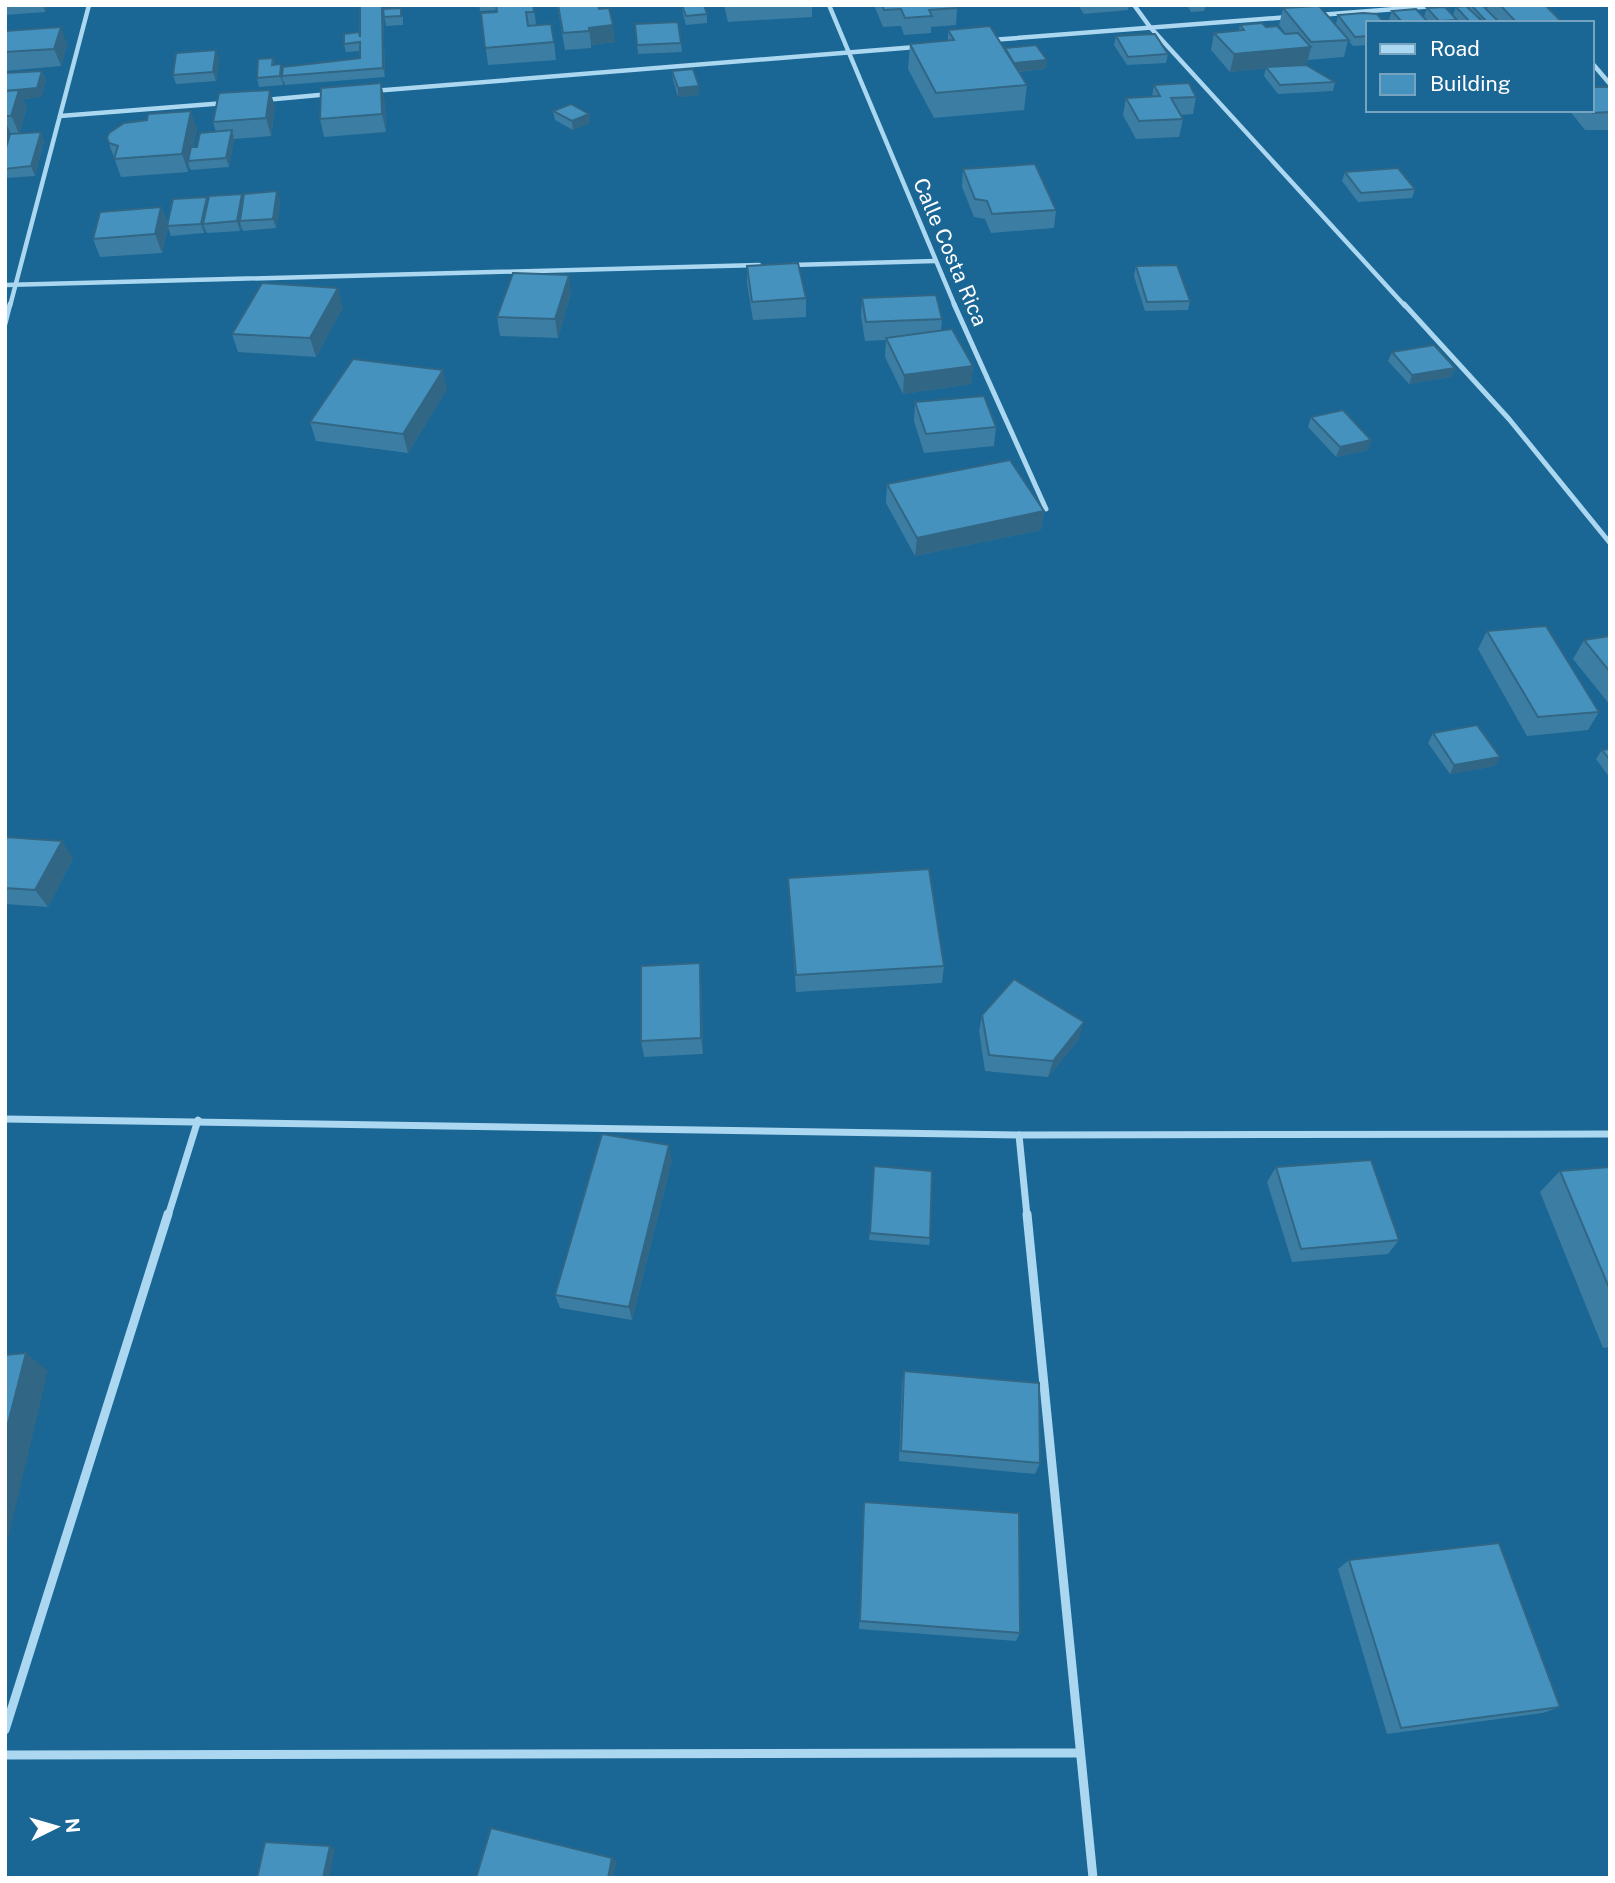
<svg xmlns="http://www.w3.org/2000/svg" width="1615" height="1883" viewBox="0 0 1615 1883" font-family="'Public Sans',sans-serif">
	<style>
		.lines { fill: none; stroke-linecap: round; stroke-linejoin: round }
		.minor-far3 { stroke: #abd7f0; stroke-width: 4.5 }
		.minor-far2 { stroke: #abd7f0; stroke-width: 5 }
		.minor-far1 { stroke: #abd7f0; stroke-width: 7 }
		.minor { stroke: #abd7f0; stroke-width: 9 }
		.wall { fill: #3c7ea3 }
		.shaded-wall { fill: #316685 }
		.building { fill: #4692be; stroke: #316685; stroke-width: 2 }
		.labels { text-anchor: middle; stroke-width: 7; stroke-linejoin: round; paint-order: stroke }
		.far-street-label { font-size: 21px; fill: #fff; stroke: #1a6694 }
	</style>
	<rect width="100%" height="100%" fill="#1a6694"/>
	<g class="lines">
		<g class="minor-far3">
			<path d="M829,5L955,306"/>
			<path d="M1134,5L1150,27L1405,306"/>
			<path d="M1319,15L1447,5"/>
			<path d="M991,40L1289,17"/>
			<path d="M1592,63L1610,84"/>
			<path d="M373,91L916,47"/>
			<path d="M265,100L330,94"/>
			<path d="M60,116L225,103"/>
			<path d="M792,265L935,261"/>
			<path d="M5,285L759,265"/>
			<path d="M10,306L89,5"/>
		</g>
		<g class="minor-far2">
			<path d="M954,304L1046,509"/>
			<path d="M1404,304L1509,419L1610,543"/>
			<path d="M5,324L10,304"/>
		</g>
		<g class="minor-far1">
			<path d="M5,1119L1019,1135L1610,1134"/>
			<path d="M1019,1135L1027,1216"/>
			<path d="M168,1216L198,1120"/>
		</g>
		<g class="minor">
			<path d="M1027,1214L1093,1878"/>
			<path d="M5,1730L168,1214"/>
			<path d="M5,1755L1080,1753"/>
		</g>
	</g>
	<g class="wall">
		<path d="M5,5H48L45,12L5,15Z"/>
		<path d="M357,5H383L385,77L285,85L283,80V85L259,87L257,78L273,58L274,64H281L283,69L360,58V51L346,52L344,44L360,37V6Z"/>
		<path d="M479,5H537V7H534L536,25L554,42L556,60L488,65L481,13L497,12V10L480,11Z"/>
		<path d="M557,5L599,9L615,42L591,45V48L565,50Z"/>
		<path d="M682,5L707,14V23L686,25L683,14Z"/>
		<path d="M724,5H812V17L728,22Z"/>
		<path d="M874,5H956L957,8L956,25L931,27V33L904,35L901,26L883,27Z"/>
		<path d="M1078,5H1129L1128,10L1084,14Z"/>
		<path d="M1187,5H1206L1204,11L1191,12Z"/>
		<path d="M1307,5H1338L1320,7L1345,36L1336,24L1338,15L1368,23V45L1353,46L1348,40L1344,57L1308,60L1307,64L1293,66L1335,82L1333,91L1278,94L1264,76L1266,68L1230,72L1211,50L1214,33L1239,30L1240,25L1266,27L1286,34L1279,25L1283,8L1308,7Z"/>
		<path d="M1470,5L1487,9L1488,5H1545L1563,23H1459L1457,21L1456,23H1429L1424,17L1427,8L1453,15L1456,7L1469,9Z"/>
		<path d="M383,9L403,17V25L386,26Z"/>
		<path d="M1392,11L1429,23H1392L1389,19Z"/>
		<path d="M635,24L681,43L682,52L638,54Z"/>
		<path d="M948,30L1004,49L1047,60L1045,69L1018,72L1027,85L1024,110L934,118L908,69L910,44L948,41Z"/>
		<path d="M5,31L67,44L61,66L5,71Z"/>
		<path d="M1116,36L1168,54L1166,63L1127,65L1114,45Z"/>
		<path d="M219,59L216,81L176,84L173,75Z"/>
		<path d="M42,71L46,80L41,97L23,99L27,107L19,134L44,141L35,176L5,178V73Z"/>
		<path d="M672,71L699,86V95L678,97L673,80Z"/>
		<path d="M1154,85L1196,97L1193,114L1181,115L1183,119L1179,137L1136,139L1123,115L1126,98L1152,96Z"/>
		<path d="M1610,87V130H1585L1569,110H1592Z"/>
		<path d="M385,101L386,132L324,137L320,119Z"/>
		<path d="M275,107L271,136L234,139L229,167L191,170L189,166L188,172L121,177L107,138L197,129L193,147H197L216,132L213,122Z"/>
		<path d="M553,111L589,114L590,123L573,130L555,120Z"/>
		<path d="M963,169L1056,210L1054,228L991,233L985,219L974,217L962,187Z"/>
		<path d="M1345,172L1415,189L1412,198L1358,202L1342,181Z"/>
		<path d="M242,194L243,198L280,201L276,228L243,231L241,226L240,231L207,233L205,229L204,233L171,236L168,227L162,253L100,257L93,239L161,207L168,225L207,197L208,201Z"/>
		<path d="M747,266L806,298V317L753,320L747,284Z"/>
		<path d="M1136,266L1190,301L1188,310L1145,311L1134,276Z"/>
		<path d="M571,293L558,338L500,336L497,317Z"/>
		<path d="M862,298L942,319L941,330L973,366L971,384L903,394L885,357L886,340L865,341L861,316Z"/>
		<path d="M343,307L316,357L238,352L232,334Z"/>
		<path d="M1392,352L1455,368L1451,377L1409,384L1388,361Z"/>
		<path d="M447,389L408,453L316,441L310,422Z"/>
		<path d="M915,402L996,427L994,446L924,453L914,421Z"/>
		<path d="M1311,417L1371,440L1368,450L1336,457L1308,427Z"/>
		<path d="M887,484L1044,511L1041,530L915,556L886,503Z"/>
		<path d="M1487,631L1599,712L1588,730L1527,736L1478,649Z"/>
		<path d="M1610,636V705L1573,659L1584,640Z"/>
		<path d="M1433,733L1495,766L1450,774L1428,743Z"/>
		<path d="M1610,749V778L1596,759L1602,750Z"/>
		<path d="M5,837L73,858L48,907L5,904Z"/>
		<path d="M788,878L944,966L942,983L796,992L789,895Z"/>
		<path d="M701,980L703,1054L644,1057L641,1041Z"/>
		<path d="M982,1015L1079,1039L1048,1077L985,1071L979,1031Z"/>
		<path d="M672,1160L632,1320L560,1308L555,1295Z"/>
		<path d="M874,1166L930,1238L929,1245L869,1240Z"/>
		<path d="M1276,1167L1399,1240L1388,1254L1292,1262L1267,1182Z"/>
		<path d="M1610,1167V1347L1603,1348L1540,1192L1560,1171Z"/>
		<path d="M904,1371L1040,1463L1035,1474L899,1461L902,1383Z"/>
		<path d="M864,1502L1020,1633L1016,1641L859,1629Z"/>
		<path d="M1349,1560L1560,1707L1543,1713L1387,1734L1338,1569Z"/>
	</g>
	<g class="shaded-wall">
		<path d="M43,5H48L45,12Z"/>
		<path d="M382,5H383L385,77L383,68Z"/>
		<path d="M613,25L615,42L591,45L589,28Z"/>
		<path d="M61,27L67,44L61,66L54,49Z"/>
		<path d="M1311,47L1307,64L1230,72L1234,54Z"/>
		<path d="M216,50L219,59L216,81L213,72Z"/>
		<path d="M1047,60L1045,69L1013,72L1014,63Z"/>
		<path d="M281,64L284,73L282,76L283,85L280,76Z"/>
		<path d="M42,71L46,80L41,97L23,99L27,107L19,134L5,101Z"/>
		<path d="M381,83L385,101L386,132L382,114Z"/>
		<path d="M699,86V95L678,97V88Z"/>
		<path d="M270,90L275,107L271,136L266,118Z"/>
		<path d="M191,111L197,129L190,161H188L189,165L188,172L182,154Z"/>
		<path d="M589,114L590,123L573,130L572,121Z"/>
		<path d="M6,123L14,141L5,169V127Z"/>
		<path d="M232,130L234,140L229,167L226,158Z"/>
		<path d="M41,132L44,141L35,176L31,166Z"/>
		<path d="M277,191L280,201L276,228L273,219Z"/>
		<path d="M242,194L245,203L240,221L241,226L240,231L237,221Z"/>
		<path d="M207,197L210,206L203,224L205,229L204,233L201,224Z"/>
		<path d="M161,207L168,226L162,253L155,234Z"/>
		<path d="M569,275L571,293L558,338L555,319Z"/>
		<path d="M338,288L343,307L316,357L310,338Z"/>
		<path d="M973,366L971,384L903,394L904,375Z"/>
		<path d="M1455,368L1451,377L1409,384L1412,375Z"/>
		<path d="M443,370L447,389L408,453L403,434Z"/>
		<path d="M1371,440L1368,450L1336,457L1340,447Z"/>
		<path d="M1044,511L1041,530L915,556L917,538Z"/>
		<path d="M1500,757L1495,766L1450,774L1454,765Z"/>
		<path d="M62,841L73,858L48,907L35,890Z"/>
		<path d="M700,963L701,980L703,1054L701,1038Z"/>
		<path d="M1084,1022L1079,1039L1048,1077L1053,1061Z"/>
		<path d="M669,1145L672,1160L632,1320L629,1307Z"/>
		<path d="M26,1353L48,1371L7,1543L5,1542V1435Z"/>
		<path d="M330,1846L335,1848L329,1878H323Z"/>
		<path d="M612,1858L617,1861L613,1878H608Z"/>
	</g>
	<g class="building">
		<path d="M360,5H382L383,68L282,76L283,67L360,58V42L344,44V34L359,32L360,37Z"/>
		<path d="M496,5H533L534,12H526L528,26L551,24L554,42L485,48L481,13L497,12Z"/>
		<path d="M558,5H598L599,9L609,8L613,25L589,28V31L563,33Z"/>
		<path d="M682,5H704L707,14L686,16Z"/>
		<path d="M882,5H956L957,8L929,10L932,16L905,18L901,9L884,10Z"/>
		<path d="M1471,5H1482L1500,23H1488Z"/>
		<path d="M1500,5H1545L1563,23H1517Z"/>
		<path d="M1319,6L1349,40L1311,42L1283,8Z"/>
		<path d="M1466,6L1482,21L1470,22L1456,7Z"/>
		<path d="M1445,7L1457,20L1439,21L1427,8Z"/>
		<path d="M401,8V16L384,17L383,9Z"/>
		<path d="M1416,9L1429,23H1403L1392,11Z"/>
		<path d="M1363,13L1377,14L1384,23H1368V36L1355,37L1338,15Z"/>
		<path d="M678,22L681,43L637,45L635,24Z"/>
		<path d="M1262,23L1266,27L1277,26L1285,34L1298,33L1311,47L1234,54L1214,33L1244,30L1240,25Z"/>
		<path d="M990,26L1027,85L936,93L910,44L954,40L948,30Z"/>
		<path d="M61,27L54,49L5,52V31Z"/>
		<path d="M1155,34L1168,54L1128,57L1116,36Z"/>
		<path d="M1036,45L1047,60L1014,63L1005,48Z"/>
		<path d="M216,50L213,72L173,75L176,53Z"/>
		<path d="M273,58L272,65L281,64L280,76L257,78L258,59Z"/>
		<path d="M1306,65L1335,82L1280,85L1266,67Z"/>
		<path d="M693,69L699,86L678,88L672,71Z"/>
		<path d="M42,71L37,88L5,91V73Z"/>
		<path d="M381,83L382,114L320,119L321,88Z"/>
		<path d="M1189,83L1196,97L1171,98L1183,119L1139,121L1126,98L1160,96L1154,85Z"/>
		<path d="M1592,87H1610V112L1593,113L1591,110H1592Z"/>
		<path d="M19,90L11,116H5V91Z"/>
		<path d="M270,90L266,118L213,122L219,93Z"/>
		<path d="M571,104L589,114L572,121L553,111Z"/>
		<path d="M191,111L182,154L114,159L118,146L109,143L107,138L109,133L124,123L147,120L148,114Z"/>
		<path d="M232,130L226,158L188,161L191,147H197L200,133Z"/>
		<path d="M41,132L31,166L5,169V151L10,134Z"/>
		<path d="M1035,164L1056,210L992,214L987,201L975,199L963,169Z"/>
		<path d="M1398,168L1415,189L1361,193L1345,172Z"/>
		<path d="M277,191L273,219L240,221L244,194Z"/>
		<path d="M242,194L237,221L203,224L209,196Z"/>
		<path d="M207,197L201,224L167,226L173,199Z"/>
		<path d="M161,207L155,234L93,239L100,212Z"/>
		<path d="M798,263L806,298L752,302L747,266Z"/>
		<path d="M1177,265L1190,301L1147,302L1136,266Z"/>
		<path d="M513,273L569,275L555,319L497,317Z"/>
		<path d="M262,283L338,288L310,338L232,334Z"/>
		<path d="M936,295L942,319L866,322L862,298Z"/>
		<path d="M952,329L973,366L904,375L886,338Z"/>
		<path d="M1434,345L1455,368L1412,375L1392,352Z"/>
		<path d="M353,359L443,370L403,434L310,422Z"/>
		<path d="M984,396L996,427L926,434L915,402Z"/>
		<path d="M1343,410L1371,440L1340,447L1311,417Z"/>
		<path d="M1010,460L1044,511L917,538L887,484Z"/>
		<path d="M1546,626L1599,712L1538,717L1487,631Z"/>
		<path d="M1610,636V672L1584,640Z"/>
		<path d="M1477,725L1500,757L1454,765L1433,733Z"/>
		<path d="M1610,749V760L1602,750Z"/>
		<path d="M5,837L62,841L35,890L5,888Z"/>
		<path d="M929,869L944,966L796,975L788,878Z"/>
		<path d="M700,963L701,1038L641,1041V966Z"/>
		<path d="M1014,979L1084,1022L1053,1061L989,1055L982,1015Z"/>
		<path d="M602,1134L669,1145L629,1307L555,1295Z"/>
		<path d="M1371,1160L1399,1240L1301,1249L1276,1167Z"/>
		<path d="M874,1166L932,1171L930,1238L870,1233Z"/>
		<path d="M1610,1167V1290L1560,1171Z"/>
		<path d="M26,1353L5,1435V1355Z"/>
		<path d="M904,1371L1039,1383L1040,1463L901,1451Z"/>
		<path d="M864,1502L1019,1513L1020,1633L860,1621Z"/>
		<path d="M1499,1543L1560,1707L1401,1728L1349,1560Z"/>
		<path d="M491,1828L612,1858L608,1878H476Z"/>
		<path d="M265,1842L330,1846L323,1878H257Z"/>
	</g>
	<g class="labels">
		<g class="far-street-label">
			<text transform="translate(950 252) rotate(67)" y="7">Calle Costa Rica</text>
		</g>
	</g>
	<rect width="1615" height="1883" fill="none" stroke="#ffffff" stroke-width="14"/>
	<rect x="1366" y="21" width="228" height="91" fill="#1a6694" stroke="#76a3bf" stroke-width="2"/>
	<rect x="1380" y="44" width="35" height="10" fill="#abd7f0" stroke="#76a3bf" stroke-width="2"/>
	<text x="1430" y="56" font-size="21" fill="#ffffff">Road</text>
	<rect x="1380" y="74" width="35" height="21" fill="#4692be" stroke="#76a3bf" stroke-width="2"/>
	<text x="1430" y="91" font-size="21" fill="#ffffff">Building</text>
	<g transform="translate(56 1827) rotate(85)" stroke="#1a6694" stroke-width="5" paint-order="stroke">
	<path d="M0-5L12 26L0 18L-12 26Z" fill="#ffffff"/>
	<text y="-10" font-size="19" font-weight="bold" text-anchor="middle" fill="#ffffff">N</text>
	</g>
</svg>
